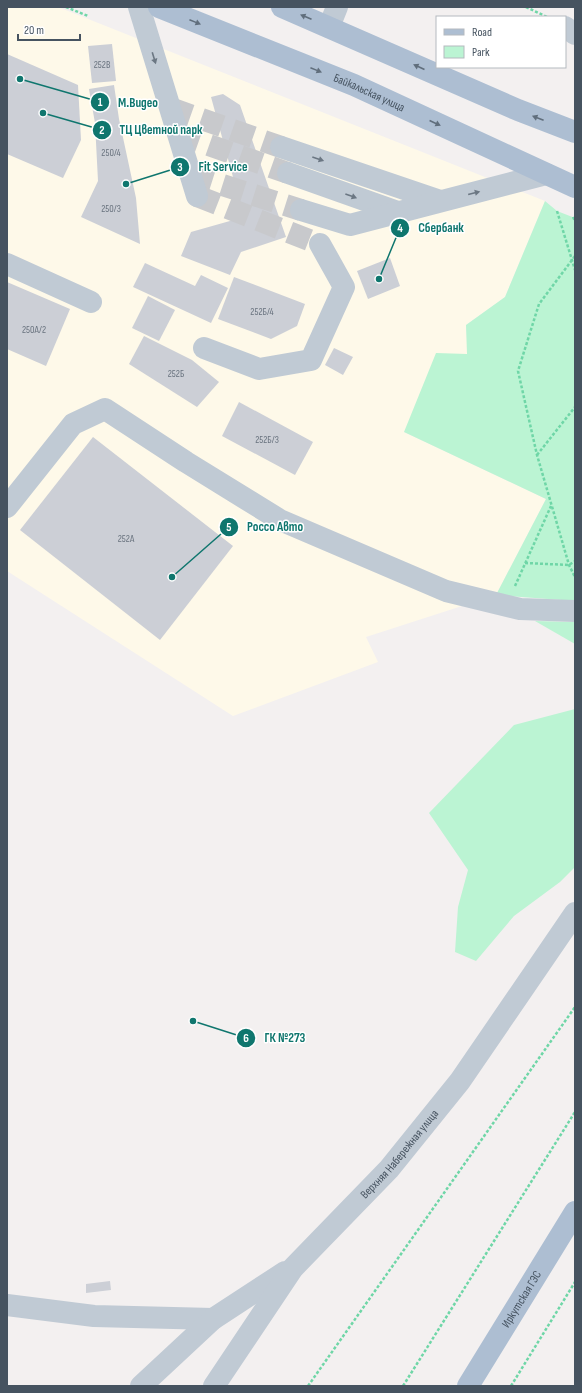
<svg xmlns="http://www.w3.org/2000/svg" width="582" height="1393" viewBox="0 0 582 1393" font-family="'Sofia Sans Condensed',sans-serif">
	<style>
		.commercial { fill: #fef9e9 }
		.green { fill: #bbf4d3 }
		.building { fill: #cccfd6 }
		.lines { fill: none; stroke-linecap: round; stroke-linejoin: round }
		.minor-tunnel { stroke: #c8c9cc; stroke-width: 22; stroke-dasharray: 22 11; stroke-linecap: butt }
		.path { stroke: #6fd6a7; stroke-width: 2.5; stroke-dasharray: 3 2; stroke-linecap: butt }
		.minor { stroke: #c0cad4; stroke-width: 22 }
		.major { stroke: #adbed2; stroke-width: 22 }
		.oneway { fill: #606e7c }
		.oneway2 { fill: #6b7783 }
		.labels { text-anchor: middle; stroke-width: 3; stroke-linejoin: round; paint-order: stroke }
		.number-label { font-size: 10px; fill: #68727e }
		.street-label { font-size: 12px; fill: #465360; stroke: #fff }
		.leader { fill: none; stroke: #0f766e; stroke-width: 1.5 }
		.callout-dot { fill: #0f766e; stroke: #fff; stroke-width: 1.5 }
		.mark-label { font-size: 12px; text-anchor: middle; font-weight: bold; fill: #fff }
		.callout-label { font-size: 13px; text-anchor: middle; font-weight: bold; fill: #0f766e; stroke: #fff; stroke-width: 3; stroke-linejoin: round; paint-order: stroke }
	</style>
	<rect width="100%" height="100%" fill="#f3f0f0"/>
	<path class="commercial" d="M7,7H58L545,201L505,297L466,325L468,354L404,432L546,499L496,595L366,637L378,662L233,716L7,571Z"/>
	<g class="green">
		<path d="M545,201L557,211L575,218V601L496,595L546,499L404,432L436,353L467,354L466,325L505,297Z"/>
		<path d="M535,621L575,622V644Z"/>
		<path d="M575,709V867L560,882L514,916L476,961L455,952L458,907L468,870L429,813L514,725Z"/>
	</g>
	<g class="building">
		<path d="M112,44L116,81L92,83L88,46Z"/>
		<path d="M7,54L78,85L81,140L63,178L7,154Z"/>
		<path d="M114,85L119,119L136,198L140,244L81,217L98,181L95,123L89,89Z"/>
		<path d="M223,94L240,105L286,237L241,252L230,275L181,256L191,232L244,217L211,97Z"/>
		<path d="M390,258L400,286L368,299L357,271Z"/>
		<path d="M145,263L195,286L201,275L228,288L211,323L133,287Z"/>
		<path d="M234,277L305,304L297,326L271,339L218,319Z"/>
		<path d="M7,282L70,309L46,366L7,349Z"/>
		<path d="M148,296L175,310L159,341L132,328Z"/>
		<path d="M144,336L192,360L219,382L197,407L129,364Z"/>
		<path d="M334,348L353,357L343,375L325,365Z"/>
		<path d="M239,402L313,442L295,475L222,436Z"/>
		<path d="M93,437L233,546L160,640L20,530Z"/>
		<path d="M110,1281L111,1290L86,1293V1284Z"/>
	</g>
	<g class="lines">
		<g class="minor-tunnel">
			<path d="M170,108L281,147"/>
			<path d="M178,134L288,173"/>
			<path d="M191,175L301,210"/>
			<path d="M197,196L309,240"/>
		</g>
		<g class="path">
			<path d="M66,7L88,16"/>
			<path d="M526,7L547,17"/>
			<path d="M557,211L575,270"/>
			<path d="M573,217L575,221"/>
			<path d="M575,256L539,304L518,371L537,455L569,565L575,577"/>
			<path d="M537,455L575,407"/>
			<path d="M525,563L569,565L575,561"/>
			<path d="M515,586L551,506"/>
			<path d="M308,1386L575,1007"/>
			<path d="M403,1386L575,1112"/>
			<path d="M511,1386L575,1282"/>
		</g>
		<g class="minor">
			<path d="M139,7L197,196"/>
			<path d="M329,27L337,7"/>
			<path d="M565,27L575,34"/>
			<path d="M281,147L440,201"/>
			<path d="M288,173L398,212"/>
			<path d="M301,210L350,225L546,174"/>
			<path d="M7,264L91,302"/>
			<path d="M204,348L259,369L311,360L344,287L320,244"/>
			<path d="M7,507L73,424L105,409L186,462L280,520L446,591L520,609L575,611"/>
			<path d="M7,1305L94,1316L213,1319"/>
			<path d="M141,1386L213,1319L285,1272"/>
			<path id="s1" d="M214,1386L293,1268L389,1169L460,1081L575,913"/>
		</g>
		<g class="major">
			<path id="s2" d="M159,7L354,85L575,187"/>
			<path d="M282,7L518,110L575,132"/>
			<path id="s3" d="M468,1386L575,1212"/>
		</g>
	</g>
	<defs><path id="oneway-solid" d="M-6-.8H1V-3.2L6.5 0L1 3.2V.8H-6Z"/></defs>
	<g class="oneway">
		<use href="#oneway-solid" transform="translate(306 17) rotate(-157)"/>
		<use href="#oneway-solid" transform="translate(195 22) rotate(22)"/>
		<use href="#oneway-solid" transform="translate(419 67) rotate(-156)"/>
		<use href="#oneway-solid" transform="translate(316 70) rotate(22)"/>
		<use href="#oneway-solid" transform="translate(538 118) rotate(-159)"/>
		<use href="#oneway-solid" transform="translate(435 123) rotate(25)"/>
	</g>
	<g class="oneway2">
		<use href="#oneway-solid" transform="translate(154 58) rotate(73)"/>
		<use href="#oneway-solid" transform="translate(318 159) rotate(19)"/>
		<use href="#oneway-solid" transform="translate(474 193) rotate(-14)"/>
		<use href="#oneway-solid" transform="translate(351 196) rotate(20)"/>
	</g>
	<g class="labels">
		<g class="number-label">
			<text x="102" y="68">252В</text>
			<text x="111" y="156">250/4</text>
			<text x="111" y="212">250/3</text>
			<text x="262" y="315">252Б/4</text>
			<text x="34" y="333">250А/2</text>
			<text x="176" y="377">252Б</text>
			<text x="267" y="443">252Б/3</text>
			<text x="126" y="542">252А</text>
		</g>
		<g class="street-label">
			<text dy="4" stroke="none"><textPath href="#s2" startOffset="227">Байкальская улица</textPath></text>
			<text dy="4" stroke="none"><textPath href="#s1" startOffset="298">Верхняя Набережная улица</textPath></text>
			<text dy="4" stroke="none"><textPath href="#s3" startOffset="102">Иркутская ГЭС</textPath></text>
		</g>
	</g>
	<path class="leader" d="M20 79L100 102M43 113L102 130M126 184L180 167M379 279L400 228M172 577L229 527M193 1021L246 1038"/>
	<g class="callout-dot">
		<circle cx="20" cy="79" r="4"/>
		<circle cx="43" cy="113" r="4"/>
		<circle cx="126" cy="184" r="4"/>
		<circle cx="379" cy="279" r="4"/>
		<circle cx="172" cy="577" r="4"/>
		<circle cx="193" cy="1021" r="4"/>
		<circle cx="100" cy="102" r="10"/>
		<circle cx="102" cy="130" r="10"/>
		<circle cx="180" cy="167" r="10"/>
		<circle cx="400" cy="228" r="10"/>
		<circle cx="229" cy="527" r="10"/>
		<circle cx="246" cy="1038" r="10"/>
	</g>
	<g class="mark-label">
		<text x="100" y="106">1</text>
		<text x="102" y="134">2</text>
		<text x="180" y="171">3</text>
		<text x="400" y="232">4</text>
		<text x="229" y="531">5</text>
		<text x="246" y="1042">6</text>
	</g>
	<g class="callout-label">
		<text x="138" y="107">М.Видео</text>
		<text x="161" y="134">ТЦ Цветной парк</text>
		<text x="223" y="171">Fit Service</text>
		<text x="441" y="232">Сбербанк</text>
		<text x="275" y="531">Россо Авто</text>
		<text x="285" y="1042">ГК №273</text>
	</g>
	<rect width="582" height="1393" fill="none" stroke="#465360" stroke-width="16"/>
	<rect x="436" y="16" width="130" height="52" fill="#ffffff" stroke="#b5babf"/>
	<rect x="444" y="29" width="20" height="6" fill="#adbed2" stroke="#b5babf"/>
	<text x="472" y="36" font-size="12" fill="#465360">Road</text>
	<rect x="444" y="46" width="20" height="12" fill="#bbf4d3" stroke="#b5babf"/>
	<text x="472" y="56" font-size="12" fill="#465360">Park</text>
	<path d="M18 34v6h62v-6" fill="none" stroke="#465360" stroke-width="2"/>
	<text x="24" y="34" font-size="12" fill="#465360" stroke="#ffffff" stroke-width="3" paint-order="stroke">20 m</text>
</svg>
